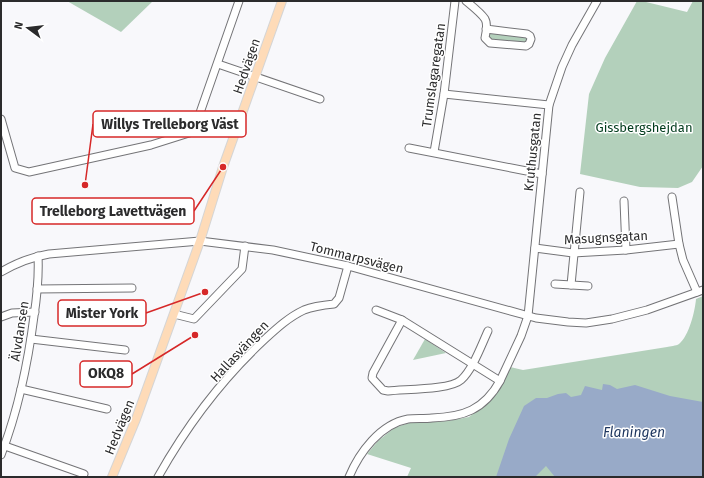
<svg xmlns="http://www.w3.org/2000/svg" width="704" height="478" viewBox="0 0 704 478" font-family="'Fira Sans',sans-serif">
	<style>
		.green { fill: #b3d0bb }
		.water { fill: #98aac8 }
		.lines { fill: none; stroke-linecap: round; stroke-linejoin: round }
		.minor-casing { stroke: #747477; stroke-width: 9 }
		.major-casing { stroke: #d5d5d5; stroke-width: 10 }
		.minor { stroke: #fff; stroke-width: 7 }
		.major { stroke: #fedbb8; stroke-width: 8 }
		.labels { text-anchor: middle; stroke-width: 3; stroke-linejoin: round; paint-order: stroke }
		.street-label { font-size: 13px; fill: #2b2b2c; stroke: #fff }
		.park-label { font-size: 13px; fill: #003b1c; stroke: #fff }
		.water-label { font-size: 14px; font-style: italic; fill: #1e365f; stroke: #fff }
		.leader { fill: none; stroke: #d62828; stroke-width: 1.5 }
		.callout-dot { fill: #d62828; stroke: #fff; stroke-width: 1.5 }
		.callout { fill: #fff; stroke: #d62828; stroke-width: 1.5 }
		.callout-label { font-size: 14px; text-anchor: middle; font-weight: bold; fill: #2b2b2c }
	</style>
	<rect width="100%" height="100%" fill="#f8f8fb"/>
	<g class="green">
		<path d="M67,1H153L121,32Z"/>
		<path d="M637,1H642L687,12L693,1H703V166L692,182L678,188L640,187L580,174L589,94L605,58Z"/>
		<path d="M490,32L526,36L527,41L525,42L490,39L488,37V34Z"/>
		<path d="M703,296V477H407L411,468L367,454L378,441L394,428L409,423L447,421L469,417L493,398L510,367L523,370L667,347C670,346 676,346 679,344C689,336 695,311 696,299Z"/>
		<path d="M425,339L446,353L413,360Z"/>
	</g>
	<path class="water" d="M603,384L610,385L617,389L635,385L670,396L703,402V474L702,477H555L546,466L535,477H496L509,439L524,406L536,398H547L558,394L566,393L571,397L581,395L585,386L602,390Z"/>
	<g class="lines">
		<defs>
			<g id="minor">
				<path d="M466,1C472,6 481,13 485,19C488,24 486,33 485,38L490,43L526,46L529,44L531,39L530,36L527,34L486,29"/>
				<path d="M218,64L320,99"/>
				<path d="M444,94L549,105"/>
				<path d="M1,119L15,168L29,172L151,145L189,133L195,127L239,1"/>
				<path d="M409,148L542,174"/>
				<path d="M434,152L444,94L455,1"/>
				<path d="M672,197L679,244L683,260L697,292"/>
				<path d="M624,201L626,250"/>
				<path d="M535,248L573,253L626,250L679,244"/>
				<path d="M1,272C16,263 32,257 49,254L200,241L273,250L348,266L536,318L568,322L586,323L612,319L647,310L703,290"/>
				<path d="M555,284L588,286"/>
				<path d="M571,285L580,192"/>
				<path d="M37,289L132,288"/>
				<path d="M376,310L402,320L500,381"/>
				<path d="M174,314L194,319L242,269L245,246"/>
				<path d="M1,317L12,313L35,312"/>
				<path d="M402,320L373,373L372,378L383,390L388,391C405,389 450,390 461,380C473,369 481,346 488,331"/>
				<path d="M31,339L125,350"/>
				<path d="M21,389L107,409"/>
				<path d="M5,446L84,474"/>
				<path d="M1,455C18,411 28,363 34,316C37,296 39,276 38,256"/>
				<path d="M158,477C186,427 223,378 265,339C277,328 289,317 304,310C314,306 324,305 334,304L339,298L348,266"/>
				<path d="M349,477C359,453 380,424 408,419C415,418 424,419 432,418C463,417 484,410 500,381L521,336L528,316L549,105L562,67L572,45L597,1"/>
			</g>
			<path id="major" d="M112,477L136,419L200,241L223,167L282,1"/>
		</defs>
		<use href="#minor" class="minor-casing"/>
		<use href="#major" class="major-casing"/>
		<use href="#minor" class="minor"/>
		<use href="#major" class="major"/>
	</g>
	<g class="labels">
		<g class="street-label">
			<text transform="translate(246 66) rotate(-71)" y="5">Hedvägen</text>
			<text transform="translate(433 75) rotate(-82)" y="5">Trumslagaregatan</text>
			<text transform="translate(532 152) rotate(-84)" y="5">Kruthusgatan</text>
			<text transform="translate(606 237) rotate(-3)" y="5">Masugnsgatan</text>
			<text transform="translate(357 257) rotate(14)" y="5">Tommarpsvägen</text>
			<text transform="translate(19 331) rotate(-81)" y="5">Älvdansen</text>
			<text transform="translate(239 351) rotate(-47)" y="5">Hallasvängen</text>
			<text transform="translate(119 427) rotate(-68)" y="5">Hedvägen</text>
		</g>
		<g class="park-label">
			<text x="644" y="132">Gissbergshejdan</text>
		</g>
		<g class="water-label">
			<text x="634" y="437">Flaningen</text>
		</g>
	</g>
	<path class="leader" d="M85 185L93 124M223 167L194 211M205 292L146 313M195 335L132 374"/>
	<g class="callout-dot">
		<circle cx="85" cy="185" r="4"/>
		<circle cx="223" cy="167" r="4"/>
		<circle cx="205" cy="292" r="4"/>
		<circle cx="195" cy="335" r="4"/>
	</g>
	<g class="callout">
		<rect x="93" y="111" width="153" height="26" rx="4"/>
		<rect x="32" y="198" width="162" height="26" rx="4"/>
		<rect x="58" y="300" width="88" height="26" rx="4"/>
		<rect x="80" y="361" width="52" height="26" rx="4"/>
	</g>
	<g class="callout-label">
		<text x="170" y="129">Willys Trelleborg Väst</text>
		<text x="113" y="216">Trelleborg Lavettvägen</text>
		<text x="102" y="318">Mister York</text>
		<text x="106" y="378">OKQ8</text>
	</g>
	<rect width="704" height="478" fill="none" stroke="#2b2b2c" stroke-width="4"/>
	<g transform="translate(28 28) rotate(285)" stroke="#ffffff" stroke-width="3" paint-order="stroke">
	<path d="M0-3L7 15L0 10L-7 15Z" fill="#2b2b2c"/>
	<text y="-6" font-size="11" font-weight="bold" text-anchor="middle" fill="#2b2b2c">N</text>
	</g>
</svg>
